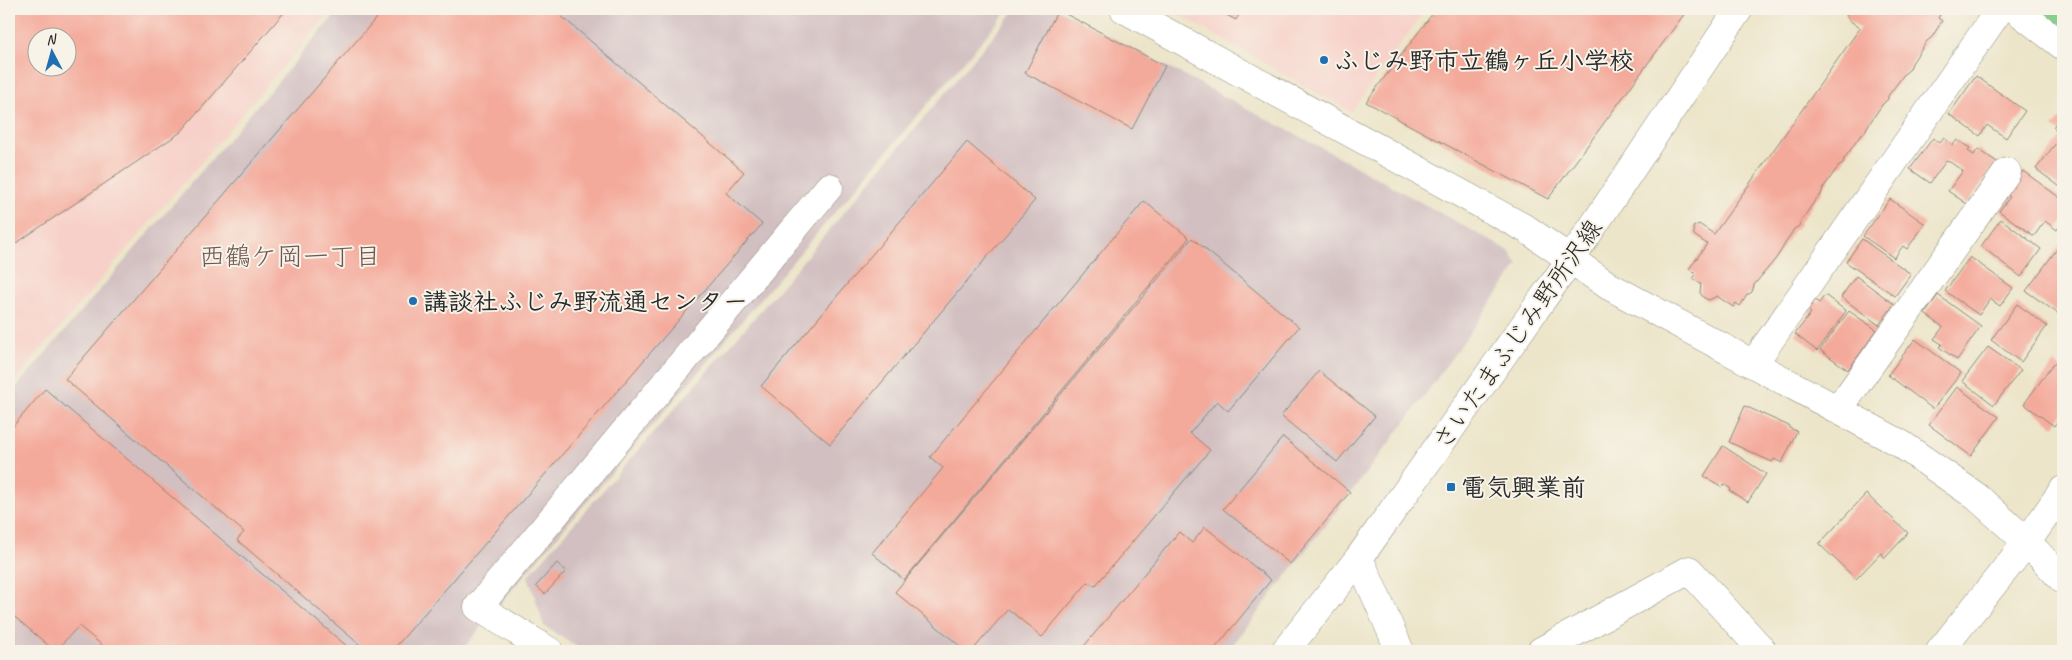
<svg xmlns="http://www.w3.org/2000/svg" width="2072" height="660" viewBox="0 0 2072 660" font-family="Caveat,'Klee One',sans-serif">
	<style>
		.built { fill: #f7d1c9; fill-rule: evenodd }
		.industrial { fill: #d2bfc1 }
		.park { fill: url(#park-crowns); stroke: #587e5c }
		.building { fill: #f4aa9b; fill-rule: evenodd }
		.lines { fill: none; stroke-linecap: round; stroke-linejoin: round }
		.minor-casing { stroke: #8c887a; stroke-width: 29 }
		.major-casing { stroke: #8c887a; stroke-width: 29 }
		.minor { stroke: #fff; stroke-width: 28 }
		.major { stroke: #fff; stroke-width: 28 }
		.poi-dot { fill: #1f6fb2; stroke: #f7f3e8; stroke-width: 2 }
		.labels { text-anchor: middle; stroke-width: 4; stroke-linejoin: round; paint-order: stroke }
		.poi-label { font-size: 25px; font-weight: bold; fill: #2b2b2b; stroke: #f7f3e8; text-anchor: start }
		.street-label { font-size: 25px; fill: #2b2b2b; stroke: #f7f3e8 }
		.neighbourhood-label { font-size: 26px; fill: #715752; stroke: #f7f3e8 }
	</style>
	<defs>
		<pattern id="park-crowns" width="20" height="18" patternUnits="userSpaceOnUse" patternTransform="scale(1.25)"><rect width="20" height="18" fill="#86d08c"/><path d="M2 6a3 3 0 1 1 6 0M12 15a3 3 0 1 1 6 0" fill="none" stroke="#6ea973"/></pattern>
	</defs>
	<rect width="100%" height="100%" fill="#f7f3e8"/>
	<filter id="ink" filterUnits="userSpaceOnUse"><feTurbulence type="fractalNoise" baseFrequency=".02" numOctaves="2"/><feDisplacementMap in="SourceGraphic" scale="10" xChannelSelector="R" yChannelSelector="G"/><feConvolveMatrix kernelMatrix="1 2 1 2 8 2 1 2 1" color-interpolation-filters="sRGB"/></filter>
	<filter id="wash" filterUnits="userSpaceOnUse"><feTurbulence type="fractalNoise" baseFrequency=".0096" numOctaves="4" result="noise"/><feDisplacementMap in="SourceGraphic" scale="20" xChannelSelector="R" yChannelSelector="G"/><feGaussianBlur stdDeviation="1.12" result="paint"/><feColorMatrix in="noise" values="0 0 0 0 0 0 0 0 0 0 0 0 0 0 0 0 0 1.4 0 .05"/><feComposite in="paint" operator="in"/></filter>
	<g filter="url(#wash)">
		<rect width="100%" height="100%" fill="#ece5c9"/>
		<g class="built">
			<path d="M9,9H332L9,387ZM38,38H68V68H38Z"/>
			<path d="M1169,9H1426L1351,112Z"/>
		</g>
		<g class="industrial">
			<path d="M340,9H1009L525,574L461,651H9V396Z"/>
			<path d="M1016,9H1058L1339,157L1509,251L1518,265L1413,412L1228,651H583L544,626L528,576L769,301Z"/>
		</g>
		<path class="park" d="M2035,9H2063V30Z"/>
		<g id="blocks">
			<g class="building">
				<path d="M9,9H287L181,132L9,248ZM38,38H68V68H38Z"/>
				<path d="M384,9H553L744,172L726,193L762,224L392,651H367L237,540L244,532L65,379Z"/>
				<path d="M1215,9H1242L1236,20Z"/>
				<path d="M1436,9H1688L1548,199L1366,102Z"/>
				<path d="M1857,9H1932L1940,15L1938,18L1942,21L1932,37L1927,41L1912,63L1910,69L1905,73L1888,96V99L1882,105L1867,127L1865,132L1860,136L1844,159L1843,164L1838,167L1823,188L1821,195L1816,199L1801,221L1799,226L1794,229L1777,257L1754,285L1752,292L1747,295L1740,306L1736,303L1733,307L1717,296L1709,300L1704,298L1700,293L1701,284L1693,279L1696,274L1689,269L1707,244L1694,235L1693,227L1699,224L1714,234L1860,28L1849,20L1846,15L1847,11Z"/>
				<path d="M1058,10L1165,66L1132,129L1025,73Z"/>
				<path d="M1976,76L2025,111L2006,138L1987,125L1980,136L1949,114Z"/>
				<path d="M2063,115V135L2053,127Z"/>
				<path d="M1933,138L1940,143L1944,138L1953,145L1957,140L1970,148L1968,151L1974,155L1978,149L1997,162L1967,204L1948,191L1963,171L1947,160L1930,183L1910,169Z"/>
				<path d="M2060,138L2063,140V189L2036,169Z"/>
				<path d="M967,142L1035,200L830,444L761,386Z"/>
				<path d="M2023,171L2063,200V221L2057,230L2045,221L2034,236L1999,211L2010,197L2006,194Z"/>
				<path d="M1890,199L1925,224L1907,249L1903,246L1894,258L1863,236Z"/>
				<path d="M1144,201L1189,238L904,580L872,553L943,468L930,457Z"/>
				<path d="M2001,219L2041,249L2021,277L1981,246Z"/>
				<path d="M1192,238L1299,327L1228,411L1217,401L1190,433L1210,450L1095,586L1088,582L1042,637L1008,609L972,651H966L895,592Z"/>
				<path d="M1862,239L1911,274L1895,296L1846,262Z"/>
				<path d="M2060,245L2063,247V317L2026,291Z"/>
				<path d="M1970,257L2013,288L2000,306L1990,299L1979,315L1945,291Z"/>
				<path d="M1856,276L1894,304L1879,325L1841,297Z"/>
				<path d="M1825,295L1846,311L1817,351L1795,334L1811,313L1808,310L1815,300L1819,303Z"/>
				<path d="M1938,295L1981,326L1957,360L1939,347L1942,344L1934,339L1943,327L1925,314Z"/>
				<path d="M2017,304L2047,326L2021,362L1991,340Z"/>
				<path d="M1849,311L1877,330L1848,370L1820,350Z"/>
				<path d="M1915,339L1961,373L1933,409L1888,375Z"/>
				<path d="M1988,347L2021,370L1994,405L1962,381Z"/>
				<path d="M2054,363L2063,370V413L2054,426L2024,404Z"/>
				<path d="M1319,371L1375,416L1337,462L1281,416Z"/>
				<path d="M1957,387L1999,417L1971,456L1929,425Z"/>
				<path d="M45,389L349,648L346,651H109L79,626L55,651L9,612V431Z"/>
				<path d="M1745,406L1789,426V428L1797,431L1782,463L1774,459L1772,462L1729,442Z"/>
				<path d="M1283,437L1350,492L1290,564L1223,509Z"/>
				<path d="M1723,446L1766,474L1748,502L1730,491L1731,489L1724,484L1722,487L1704,476Z"/>
				<path d="M1866,494L1908,533L1885,558L1881,553L1856,579L1819,544Z"/>
				<path d="M1205,527L1271,580L1213,651H1080L1179,532L1192,543Z"/>
				<path d="M557,563L566,571L545,594L536,586Z"/>
			</g>
		</g>
	</g>
	<g filter="url(#ink)">
		<use href="#blocks" fill-opacity="0" stroke="#8c887a" stroke-width="1"/>
		<g class="lines">
			<defs>
				<g id="minor">
					<path d="M1124,9L1528,230L1609,286L1901,444L1977,497L2027,542L2063,580"/>
					<path d="M2015,9L2063,46"/>
					<path d="M1754,363L2000,9"/>
					<path d="M1838,410L2007,172"/>
					<path d="M1359,558L1400,651"/>
					<path d="M549,651L478,607L829,187"/>
					<path d="M1541,651L1689,570L1763,651"/>
					<path d="M1940,651L2027,542L2063,490"/>
				</g>
				<path id="major" d="M1285,651L1359,558L1571,259L1739,9"/>
			</defs>
			<use href="#minor" class="minor-casing"/>
			<use href="#major" class="major-casing"/>
			<use href="#minor" class="minor"/>
			<use href="#major" class="major"/>
		</g>
	</g>
	<g class="poi-dot">
		<circle cx="1324" cy="60" r="5"/>
		<circle cx="413" cy="301" r="5"/>
		<rect x="1446" y="482" width="10" height="10" rx="2.5"/>
	</g>
	<g class="labels">
		<g class="poi-label">
			<text x="1334" y="69">ふじみ野市立鶴ヶ丘小学校</text>
			<text x="423" y="310">講談社ふじみ野流通センター</text>
			<text x="1461" y="496">電気興業前</text>
		</g>
		<g class="street-label">
			<text transform="translate(1517 334) rotate(-55)" y="9">さいたまふじみ野所沢線</text>
		</g>
		<g class="neighbourhood-label">
			<text x="290" y="265">西鶴ケ岡一丁目</text>
		</g>
	</g>
	<rect width="2072" height="660" fill="none" stroke="#f7f3e8" stroke-width="30"/>
	<g transform="translate(52 52) rotate(354)"><circle r="24" fill="#f7f3e8" stroke="#a5a39c"/>
	<path d="M0-4L9 19L0 12L-9 19Z" fill="#1f6fb2"/>
	<text y="-8" font-size="14" font-weight="bold" text-anchor="middle" fill="#2b2b2b">N</text>
	</g>
</svg>
